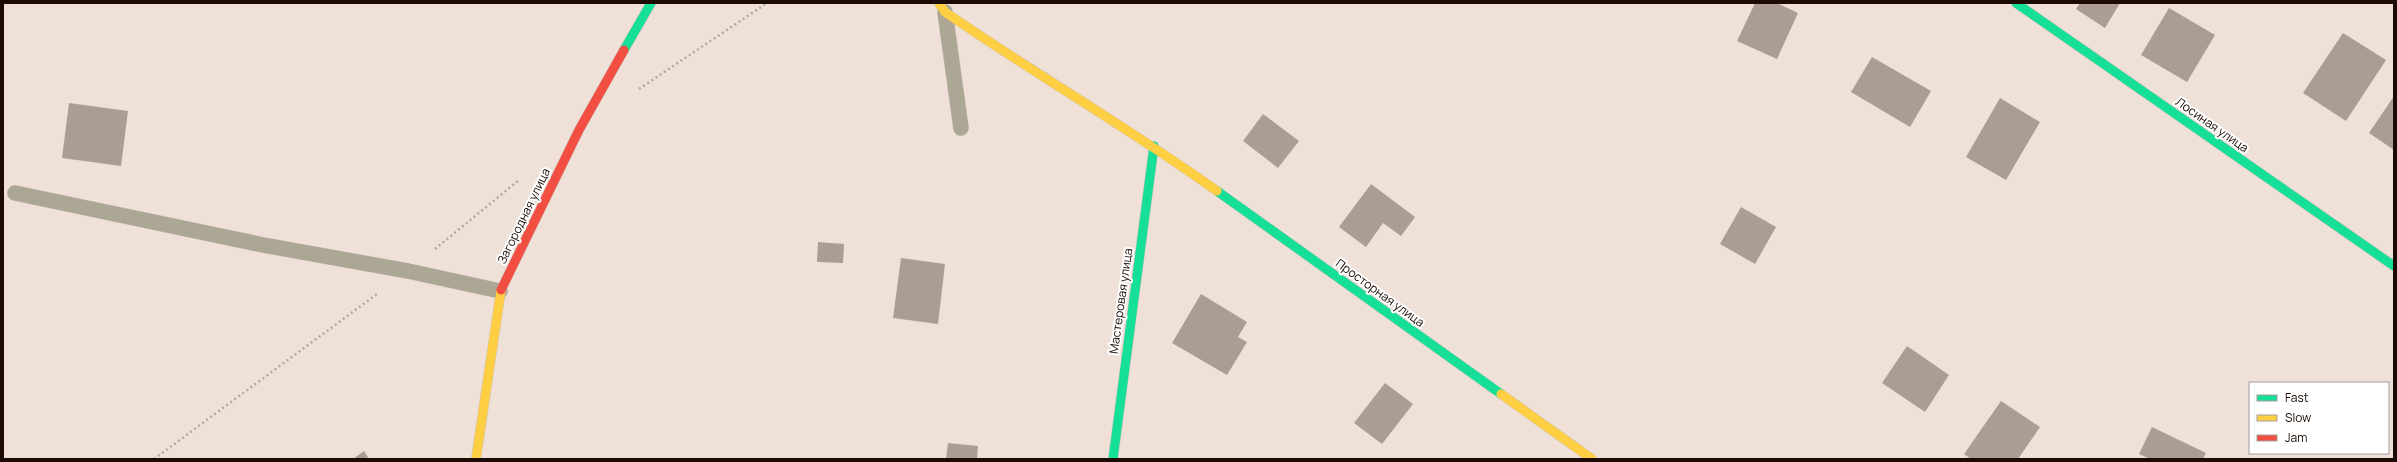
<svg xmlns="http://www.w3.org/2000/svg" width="2397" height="462" viewBox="0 0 2397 462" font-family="Manrope,sans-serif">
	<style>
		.building { fill: #ac9d94 }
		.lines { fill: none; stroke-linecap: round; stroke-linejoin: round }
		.lane-casing { stroke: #ccc0b8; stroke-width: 16 }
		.fast-casing { stroke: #ccc0b8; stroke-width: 10 }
		.slow-casing { stroke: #ccc0b8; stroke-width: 10 }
		.jam-casing { stroke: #ccc0b8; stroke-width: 10 }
		.path { stroke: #b1aa9c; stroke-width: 2.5; stroke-dasharray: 2 3; stroke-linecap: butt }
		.lane { stroke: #aca694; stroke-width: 15 }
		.fast { stroke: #16e098; stroke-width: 9 }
		.slow { stroke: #ffcf43; stroke-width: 9 }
		.jam { stroke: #f24e42; stroke-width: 9 }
		.labels { text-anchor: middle; stroke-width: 4; stroke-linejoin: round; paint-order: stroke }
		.street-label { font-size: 12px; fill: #1b0b04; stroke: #fff }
	</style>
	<rect width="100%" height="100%" fill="#f0e1d8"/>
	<g class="building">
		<path d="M1755,3H1777L1798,13L1777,59L1737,41Z"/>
		<path d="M2080,3H2120L2105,28L2076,9Z"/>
		<path d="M2169,8L2215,35L2187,82L2141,55Z"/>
		<path d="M2343,33L2386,60L2346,121L2303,93Z"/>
		<path d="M1872,57L1931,91L1910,127L1851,92Z"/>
		<path d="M2394,96V150L2369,133Z"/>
		<path d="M2000,98L2040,122L2006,180L1966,157Z"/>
		<path d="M69,103L128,111L121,166L62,158Z"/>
		<path d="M1263,114L1299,141L1278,168L1243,141Z"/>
		<path d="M1371,184L1415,217L1401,236L1383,223L1366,247L1339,227Z"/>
		<path d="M1741,207L1776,227L1755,264L1720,244Z"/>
		<path d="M818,242L844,244L843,263L817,262Z"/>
		<path d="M901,258L945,264L938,324L893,318Z"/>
		<path d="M1201,294L1247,322L1238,337L1247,342L1227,375L1172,343Z"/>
		<path d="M1907,346L1949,375L1925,412L1882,383Z"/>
		<path d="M1385,383L1413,404L1382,444L1354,423Z"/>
		<path d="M2001,401L2040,427L2018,459H1971L1964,454Z"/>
		<path d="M2152,427L2206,453L2203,459H2150L2139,454Z"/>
		<path d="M948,443L978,446L977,459H946Z"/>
		<path d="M364,451L369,459H353Z"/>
	</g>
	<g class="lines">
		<defs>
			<g id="lane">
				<path d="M945,12L961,128"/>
				<path d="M15,193L263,245L408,271L500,291"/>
			</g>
			<g id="fast">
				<path d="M2016,3L2394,266"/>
				<path d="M624,50L651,3"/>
				<path d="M1217,191L1501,394"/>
				<path d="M1113,459L1154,146"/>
			</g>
			<g id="slow">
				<path d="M939,3L945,12C1035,74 1129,128 1217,191"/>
				<path d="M1501,394L1592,459"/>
				<path d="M476,459L501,290"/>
			</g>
			<path id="jam" d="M501,290L579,130L624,50"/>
		</defs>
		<use href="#lane" class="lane-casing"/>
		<use href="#fast" class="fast-casing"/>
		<use href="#slow" class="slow-casing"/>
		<use href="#jam" class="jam-casing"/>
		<g class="path">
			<path d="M639,89L767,3"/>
			<path d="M435,249L519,180"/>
			<path d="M154,459L377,294"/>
		</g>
		<use href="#lane" class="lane"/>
		<use href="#fast" class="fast"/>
		<use href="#slow" class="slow"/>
		<use href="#jam" class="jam"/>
	</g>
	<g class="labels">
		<g class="street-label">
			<text transform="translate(2212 125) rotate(35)" y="4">Лосиная улица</text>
			<text transform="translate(524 216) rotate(-64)" y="4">Загородная улица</text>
			<text transform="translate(1380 293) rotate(36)" y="4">Просторная улица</text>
			<text transform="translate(1121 301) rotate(-82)" y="4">Мастеровая улица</text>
		</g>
	</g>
	<rect width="2397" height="462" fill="none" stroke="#1b0b04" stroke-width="8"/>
	<rect x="2249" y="382" width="140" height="72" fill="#ffffff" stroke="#a49d9b"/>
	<rect x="2257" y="395" width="20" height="6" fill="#16e098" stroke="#a49d9b"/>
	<text x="2285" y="402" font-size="12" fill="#1b0b04">Fast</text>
	<rect x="2257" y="415" width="20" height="6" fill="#ffcf43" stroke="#a49d9b"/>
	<text x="2285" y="422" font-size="12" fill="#1b0b04">Slow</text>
	<rect x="2257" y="435" width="20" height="6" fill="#f24e42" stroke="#a49d9b"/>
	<text x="2285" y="442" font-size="12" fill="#1b0b04">Jam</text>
</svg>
